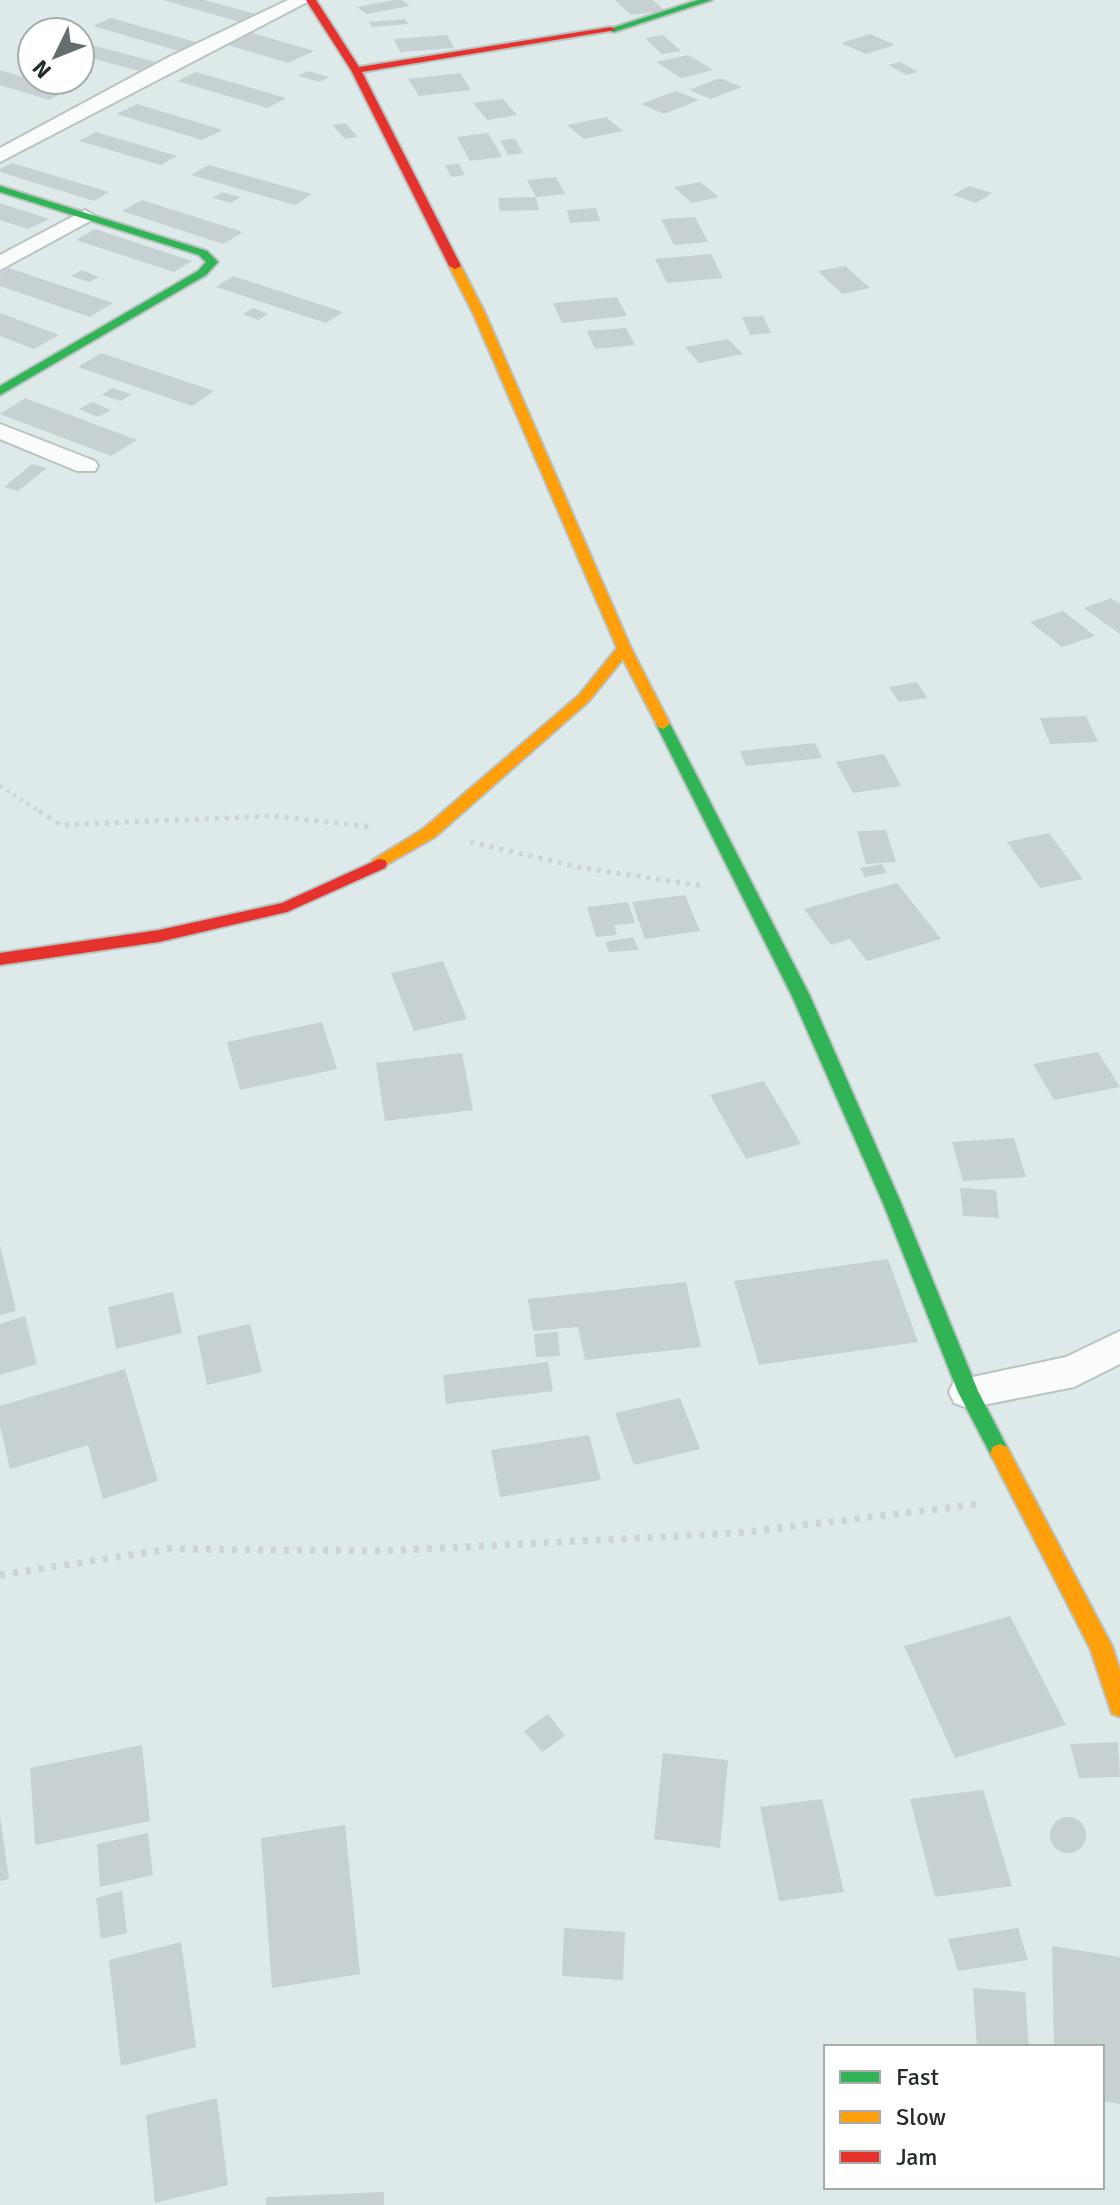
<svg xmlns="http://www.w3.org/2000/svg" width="1120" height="2205" viewBox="0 0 1120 2205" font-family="Signika,sans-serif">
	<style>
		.building { fill: #c7d1d1 }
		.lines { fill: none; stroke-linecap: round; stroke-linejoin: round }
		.street-casing { stroke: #b9c3c2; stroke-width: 4 }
		.fast-casing { stroke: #b9c3c2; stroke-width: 4 }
		.slow-casing { stroke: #b9c3c2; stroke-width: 4 }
		.jam-casing { stroke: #b9c3c2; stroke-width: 4 }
		.path-far2 { stroke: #cfd3d3; stroke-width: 4; stroke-dasharray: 3 5; stroke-linecap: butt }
		.path-far1 { stroke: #cfd3d3; stroke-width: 5; stroke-dasharray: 4 6; stroke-linecap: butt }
		.path { stroke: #cfd3d3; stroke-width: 7; stroke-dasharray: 5 8; stroke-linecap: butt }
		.street { fill: #fafcfc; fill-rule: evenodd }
		.fast { fill: #30b455; fill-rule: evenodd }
		.slow { fill: #ff9f0a; fill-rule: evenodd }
		.jam { fill: #e5322d; fill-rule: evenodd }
	</style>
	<rect width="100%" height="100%" fill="#ddeae9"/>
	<g class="building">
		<path d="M163,0H204L256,14L240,22Z"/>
		<path d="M394,0H402L410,6L367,14L357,7Z"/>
		<path d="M615,0H653L665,11L631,15Z"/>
		<path d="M111,18L199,43L182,52L93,26Z"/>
		<path d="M405,19L408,24L372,27L369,22Z"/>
		<path d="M252,33L314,51L288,63L228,45Z"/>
		<path d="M870,34L895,45L866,54L841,43Z"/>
		<path d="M447,35L454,48L400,52L394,39Z"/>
		<path d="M663,35L681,51L662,54L645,38Z"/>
		<path d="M80,42L156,62L139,71L80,55Z"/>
		<path d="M688,55L713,70L681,78L656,62Z"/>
		<path d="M900,62L918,72L906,75L888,65Z"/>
		<path d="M0,70L32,80L68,90L49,100L0,85Z"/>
		<path d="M308,71L329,77L320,82L298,76Z"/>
		<path d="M196,72L286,98L268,108L177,81Z"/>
		<path d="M460,73L471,90L419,96L408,79Z"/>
		<path d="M720,78L742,87L711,99L689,90Z"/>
		<path d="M676,91L699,100L664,114L641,104Z"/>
		<path d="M503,99L517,115L487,120L473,103Z"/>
		<path d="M137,104L223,130L202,140L116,114Z"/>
		<path d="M606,117L623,131L584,139L567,125Z"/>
		<path d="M345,123L358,137L345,139L332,125Z"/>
		<path d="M96,132L177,156L161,165L79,141Z"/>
		<path d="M488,133L502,157L470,161L457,137Z"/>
		<path d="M515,139L523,153L508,155L500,140Z"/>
		<path d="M12,163L109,192L94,201L0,172V169Z"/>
		<path d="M459,164L465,175L451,177L445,165Z"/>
		<path d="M209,165L312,194L295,205L191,175Z"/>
		<path d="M556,177L565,194L536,197L527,180Z"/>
		<path d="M700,182L719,197L692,203L674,187Z"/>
		<path d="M969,186L992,193L976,203L953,195Z"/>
		<path d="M222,192L240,197L231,203L213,198Z"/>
		<path d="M536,197L539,210L500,211L498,198Z"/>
		<path d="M142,200L243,232L223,244L122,211Z"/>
		<path d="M0,203L49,219L28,229L0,220Z"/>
		<path d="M596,208L600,221L570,223L567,210Z"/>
		<path d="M695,217L708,242L674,245L661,219Z"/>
		<path d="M95,229L192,261L174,272L76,240Z"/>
		<path d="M711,254L723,278L667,283L655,259Z"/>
		<path d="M845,266L870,288L842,294L818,271Z"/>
		<path d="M9,268L113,303L90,317L0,286V273Z"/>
		<path d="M82,270L99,277L89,282L71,276Z"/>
		<path d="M233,276L343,312L326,323L216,287Z"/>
		<path d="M617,297L627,316L562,323L553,303Z"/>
		<path d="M253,308L268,314L258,320L243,314Z"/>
		<path d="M0,313L59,335L34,349L0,336Z"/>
		<path d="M763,316L771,333L750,335L742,317Z"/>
		<path d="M626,328L635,345L595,349L587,331Z"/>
		<path d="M728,339L743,354L699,363L685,347Z"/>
		<path d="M101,353L214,391L192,406L78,367Z"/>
		<path d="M112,388L131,394L121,401L102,395Z"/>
		<path d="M25,398L137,440L111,456L0,414Z"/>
		<path d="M92,402L111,410L98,417L79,409Z"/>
		<path d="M32,464L47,468L18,491L4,487Z"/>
		<path d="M1111,598L1120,604V634L1084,608Z"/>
		<path d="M1063,611L1095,636L1062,647L1030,622Z"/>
		<path d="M917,682L927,698L899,702L889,687Z"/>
		<path d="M1086,716L1098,742L1050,744L1040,718Z"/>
		<path d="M815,743L822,758L746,766L740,751Z"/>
		<path d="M884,754L901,786L853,793L836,762Z"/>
		<path d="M886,830L896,862L866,864L857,831Z"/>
		<path d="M1049,833L1083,879L1040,888L1007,842Z"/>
		<path d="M882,864L887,873L865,877L860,868Z"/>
		<path d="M897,883L941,939L867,961L850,939L831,945L804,909Z"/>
		<path d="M685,895L700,931L645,939L632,902Z"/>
		<path d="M628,902L635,923L614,925L617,935L596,937L587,907Z"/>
		<path d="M633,937L639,950L609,952L605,942Z"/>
		<path d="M443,961L467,1019L414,1031L391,973Z"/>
		<path d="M322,1022L337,1069L240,1090L227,1042Z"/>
		<path d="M1098,1052L1120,1087L1054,1100L1033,1064Z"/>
		<path d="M462,1053L473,1110L385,1121L376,1063Z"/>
		<path d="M764,1081L801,1144L746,1159L710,1095Z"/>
		<path d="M1014,1138L1026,1177L963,1181L952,1142Z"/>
		<path d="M960,1188L996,1190L999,1218L963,1216Z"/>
		<path d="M0,1245L16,1311L0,1315Z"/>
		<path d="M888,1259L918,1342L759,1365L734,1281Z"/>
		<path d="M686,1282L701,1347L585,1360L578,1327L533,1331L528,1299Z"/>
		<path d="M173,1292L182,1333L116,1349L108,1307Z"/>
		<path d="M25,1316L37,1364L0,1375V1324Z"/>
		<path d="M250,1324L262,1372L207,1385L197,1336Z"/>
		<path d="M558,1332L560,1356L536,1357L534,1334Z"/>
		<path d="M548,1362L553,1391L446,1404L443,1375Z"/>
		<path d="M125,1369L158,1481L103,1499L88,1445L10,1469L0,1426V1406Z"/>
		<path d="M680,1398L700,1449L634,1465L615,1413Z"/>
		<path d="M589,1435L601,1480L500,1497L491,1450Z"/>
		<path d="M1010,1616L1066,1725L955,1758L904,1646Z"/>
		<path d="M548,1714L565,1736L542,1752L524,1731Z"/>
		<path d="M1118,1742L1120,1777L1079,1778L1070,1744Z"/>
		<path d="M142,1745L150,1821L35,1845L30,1768Z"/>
		<path d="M663,1753L728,1760L720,1848L654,1839Z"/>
		<path d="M983,1790L1012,1886L935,1897L910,1799Z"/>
		<path d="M822,1799L844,1892L779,1901L760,1807Z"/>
		<path d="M0,1816L9,1879L0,1881Z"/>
		<circle cx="1068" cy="1835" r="18"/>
		<path d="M345,1825L360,1974L272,1988L261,1838Z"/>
		<path d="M148,1833L153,1875L100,1887L97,1844Z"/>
		<path d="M122,1891L127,1933L101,1939L96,1898Z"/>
		<path d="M564,1928L625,1932L623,1980L562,1976Z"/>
		<path d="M1018,1928L1028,1960L958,1971L948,1939Z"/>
		<path d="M181,1942L196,2047L121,2066L109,1960Z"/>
		<path d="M1052,1946L1120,1957V2104L1102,2101V2047H1054Z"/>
		<path d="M973,1988L1025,1992L1029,2047H977Z"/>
		<path d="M217,2098L228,2185L155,2203L146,2115Z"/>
		<path d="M384,2192V2205H266V2197Z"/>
	</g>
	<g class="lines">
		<defs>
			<g id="street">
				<path d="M288,0H311L0,162V148L169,57Z"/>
				<path d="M85,210L95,216L92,220L0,270V255Z"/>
				<path d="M0,424L95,461L98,466L95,471H77L0,439Z"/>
				<path d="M1120,1331V1364L1074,1387L968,1408L954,1403L949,1392L954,1381L1066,1357Z"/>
			</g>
			<g id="fast">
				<path d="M698,0H712L614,32L606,30Z"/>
				<path d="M0,186L207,251L218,262L206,275L0,395V386L198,271L206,262L199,255L0,192Z"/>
				<path d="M663,719L670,724L810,996L901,1203L978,1391L1010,1453L1007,1459L1000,1462L993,1459L958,1392L883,1203L792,996L656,724Z"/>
			</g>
			<g id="slow">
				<path d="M451,264L461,266L485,313L631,648L670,724L663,729L658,727L623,659L589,701L435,837L379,869L373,868L371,864L373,860L423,829L579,695L617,648L473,313L449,266Z"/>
				<path d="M1000,1444L1007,1447L1112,1646L1120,1670V1717L1112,1714L1090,1648L990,1453L993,1447Z"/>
			</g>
			<g id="jam">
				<path d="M306,0H316L359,67L611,27L616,30L362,72L461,266L455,269L449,266L351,70Z"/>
				<path d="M379,859L385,860L387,864L385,868L287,912L159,942L0,965V953L159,930L282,903Z"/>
			</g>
		</defs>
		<use href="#street" class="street-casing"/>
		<use href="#fast" class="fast-casing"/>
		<use href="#slow" class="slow-casing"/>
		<use href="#jam" class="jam-casing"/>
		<path class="path-far2" d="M0,786L42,813"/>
		<g class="path-far1">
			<path d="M39,811L61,825L273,816L373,827"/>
			<path d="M470,842L583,868L704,886"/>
		</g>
		<path class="path" d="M0,1575L169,1549L382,1551L738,1533L979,1504"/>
		<use href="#street" class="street"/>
		<use href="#fast" class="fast"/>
		<use href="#slow" class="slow"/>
		<use href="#jam" class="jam"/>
	</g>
	<rect x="824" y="2045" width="280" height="144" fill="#ffffff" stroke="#a7abaa" stroke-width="2"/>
	<rect x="840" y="2071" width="40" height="12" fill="#30b455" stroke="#a7abaa" stroke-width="2"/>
	<text x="896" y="2085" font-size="24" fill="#232c2b">Fast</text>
	<rect x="840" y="2111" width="40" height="12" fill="#ff9f0a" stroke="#a7abaa" stroke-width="2"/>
	<text x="896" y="2125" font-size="24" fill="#232c2b">Slow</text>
	<rect x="840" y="2151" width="40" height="12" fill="#e5322d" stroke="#a7abaa" stroke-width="2"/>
	<text x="896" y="2165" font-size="24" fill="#232c2b">Jam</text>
	<g transform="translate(56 56) rotate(227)"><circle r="38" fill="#ffffff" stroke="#a7abaa" stroke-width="2"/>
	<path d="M0-6L14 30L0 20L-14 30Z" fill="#646e6e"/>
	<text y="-12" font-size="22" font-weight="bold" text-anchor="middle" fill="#232c2b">N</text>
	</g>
</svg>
